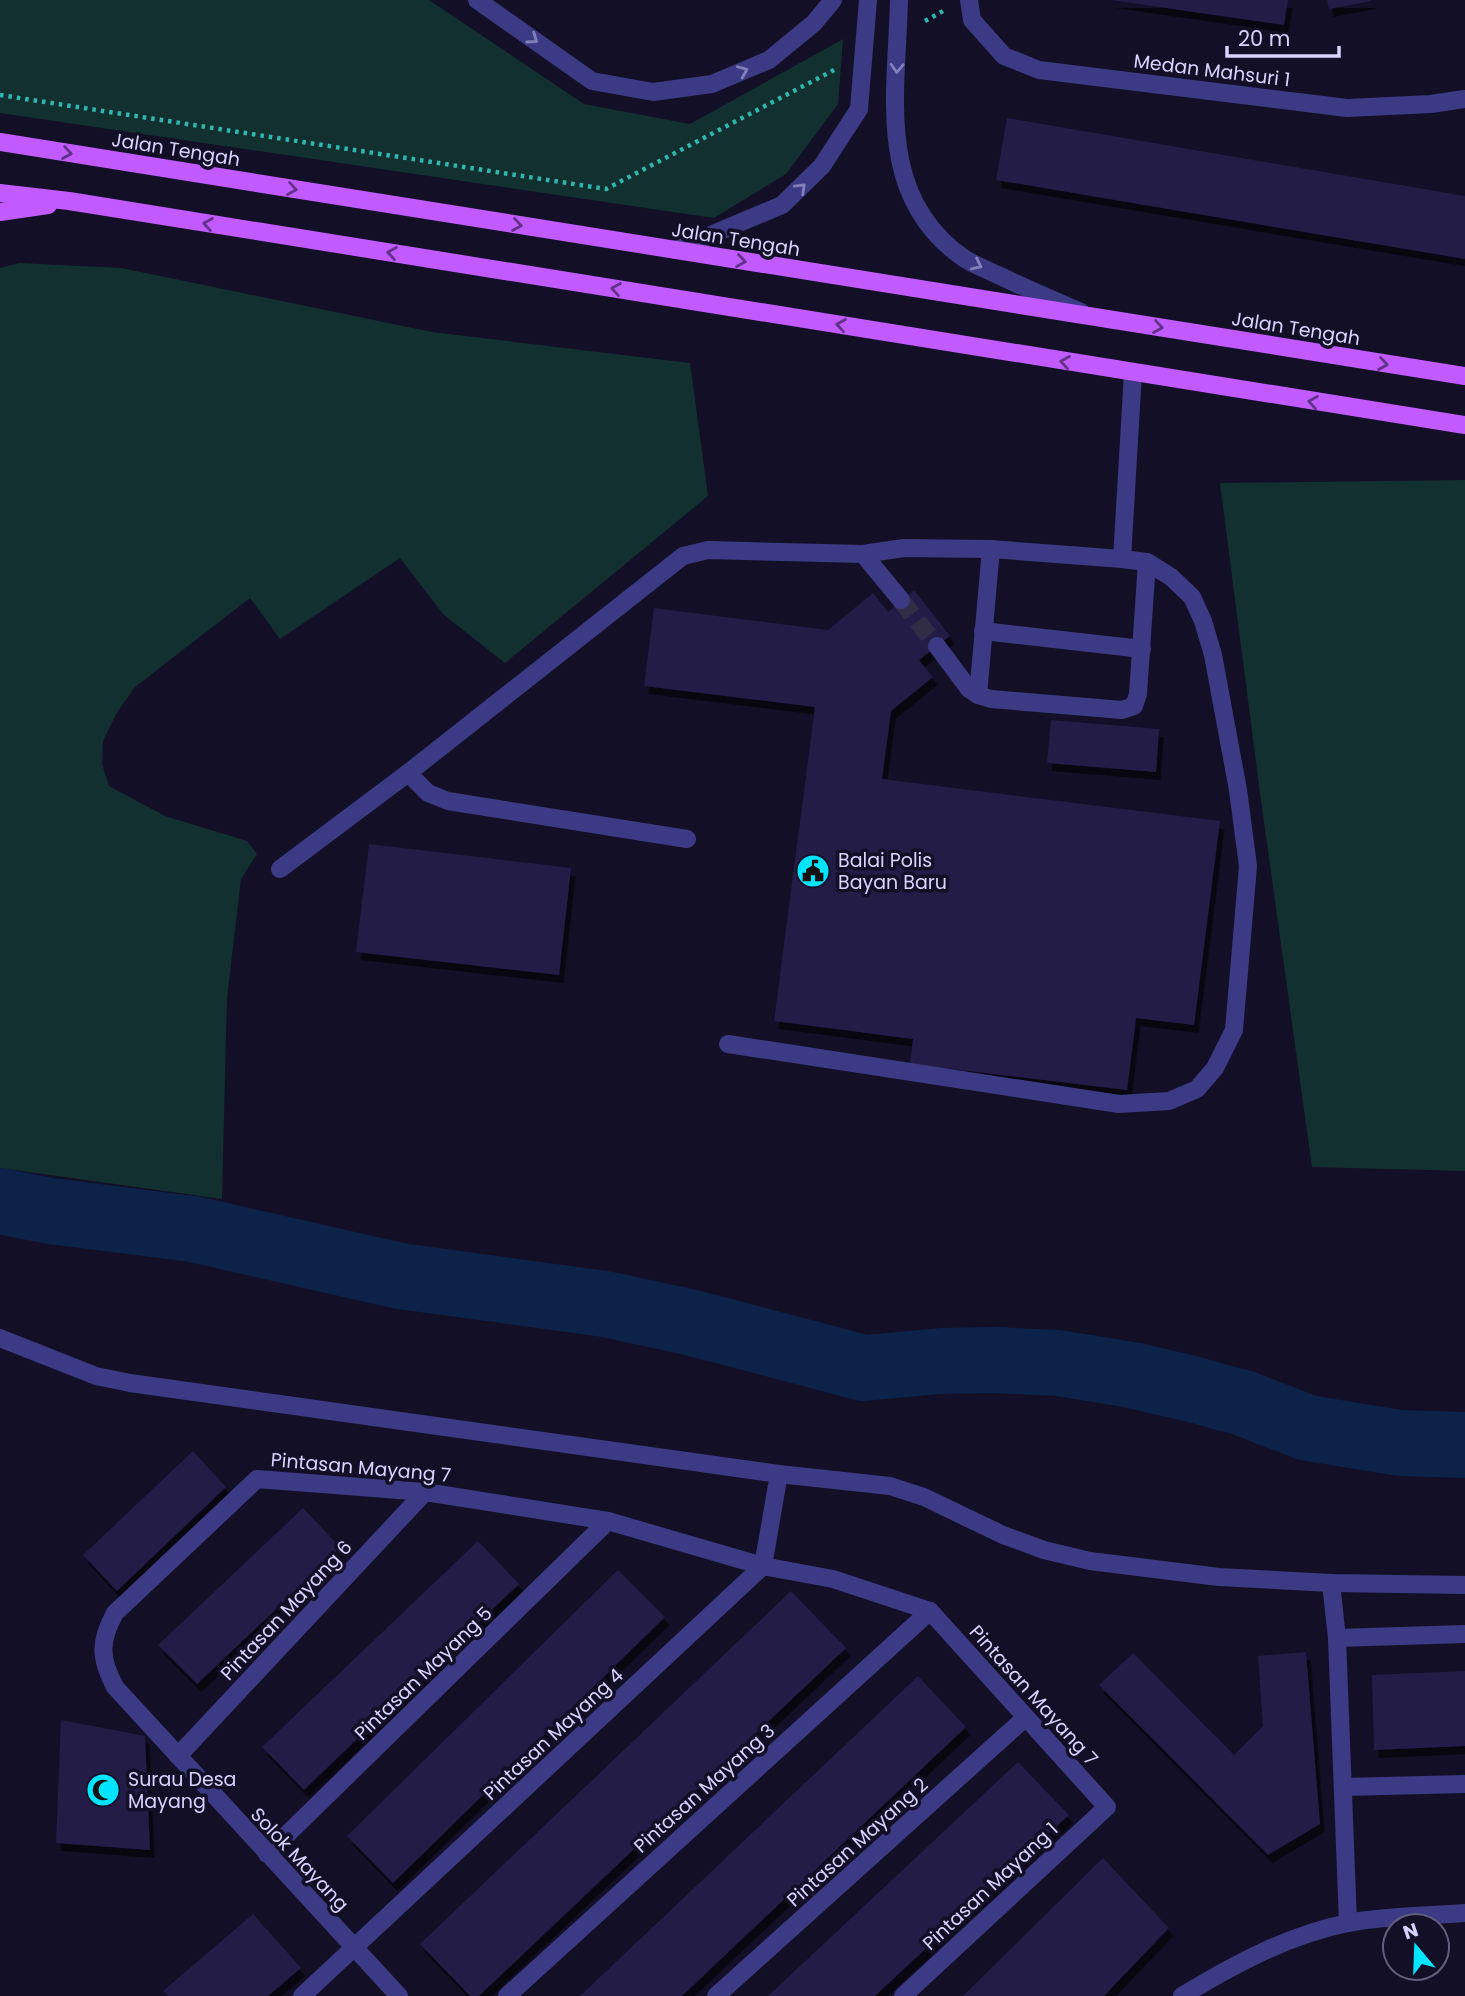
<svg xmlns="http://www.w3.org/2000/svg" width="1465" height="1996" viewBox="0 0 1465 1996" font-family="Poppins,sans-serif">
	<style>
		.green { fill: #12302f }
		.lines { fill: none; stroke-linecap: round; stroke-linejoin: round }
		.river { stroke: #0c2248; stroke-width: 66 }
		.building { fill: #241b47; filter: url(#shadow) }
		.minor-tunnel { stroke: #312d47; stroke-width: 18; stroke-dasharray: 18 9; stroke-linecap: butt }
		.path { stroke: #2fb8b0; stroke-width: 4.5; stroke-dasharray: 3.5 5; stroke-linecap: butt }
		.minor { stroke: #3d3a85; stroke-width: 18 }
		.major { stroke: #c25bff; stroke-width: 18 }
		.oneway { stroke: #837fbc }
		.oneway2 { stroke: #623188 }
		.labels { text-anchor: middle; stroke-width: 7; stroke-linejoin: round; paint-order: stroke }
		.street-label { font-size: 19px; fill: #d9d4ff; stroke: #130f26 }
		.poi-label { font-size: 19px; fill: #d9d4ff; stroke: #130f26; text-anchor: start }
	</style>
	<defs>
		<filter id="shadow"><feDropShadow dx="4.5" dy="8" stdDeviation="0" flood-color="#0009"/></filter>
	</defs>
	<rect width="100%" height="100%" fill="#130f26"/>
	<g class="green">
		<path d="M0,0H429L584,104L690,124L843,39L838,104L786,174L714,218L0,113Z"/>
		<path d="M19,263L121,268L432,332L690,363L708,496L505,663L444,615L400,558L280,639L250,598L135,687L116,714L103,741L102,764L109,786L165,816L247,841L257,854L241,879L227,998L222,1199L0,1168V268Z"/>
		<path d="M1465,480V1171L1312,1167L1260,793L1220,483Z"/>
	</g>
	<g class="lines">
		<path class="river" d="M0,1201L50,1211L193,1229L400,1276L605,1304L689,1322L864,1368L941,1361L994,1360L1058,1363L1132,1375L1192,1389L1243,1403L1308,1428L1400,1443L1465,1445"/>
	</g>
	<g class="building">
		<path d="M1111,0H1288L1284,25Z"/>
		<path d="M1327,0H1371V1L1329,9Z"/>
		<path d="M1007,118L1465,196V259L996,180Z"/>
		<path d="M914,590L950,636L919,660L933,677L891,711L882,779L1220,821L1194,1025L1136,1018L1127,1090L910,1064L913,1039L774,1021L815,707L644,686L654,608L828,630L873,593L888,612Z"/>
		<path d="M1051,720L1159,729L1156,772L1047,763Z"/>
		<path d="M369,844L571,868L559,975L356,952Z"/>
		<path d="M193,1451L226,1487L117,1591L83,1555Z"/>
		<path d="M303,1508L341,1548L197,1684L158,1645Z"/>
		<path d="M478,1541L519,1584L304,1790L262,1747Z"/>
		<path d="M618,1570L665,1617L393,1883L347,1836Z"/>
		<path d="M791,1591L846,1648L479,1996H470L420,1944Z"/>
		<path d="M1306,1652L1320,1824L1268,1855L1099,1685L1133,1653L1234,1755L1263,1726L1258,1656Z"/>
		<path d="M1465,1671V1746L1374,1750L1372,1675Z"/>
		<path d="M918,1676L966,1727L682,1996H580Z"/>
		<path d="M61,1720L145,1736L150,1850L56,1843Z"/>
		<path d="M1018,1762L1069,1815L875,1996H768Z"/>
		<path d="M1103,1858L1169,1928L1104,1996H963Z"/>
		<path d="M253,1914L301,1968L268,1996H168L163,1991Z"/>
	</g>
	<g class="lines">
		<path class="minor-tunnel" d="M901,600L937,646"/>
		<g class="path">
			<path d="M925,21L945,10"/>
			<path d="M0,95L606,189L834,70"/>
		</g>
		<g class="minor">
			<path d="M477,0L592,81L653,92L712,84L769,60L814,23L833,0"/>
			<path d="M899,0C897,93 874,197 965,259C975,265 987,270 998,275C1025,288 1053,300 1081,312"/>
			<path d="M969,0L972,20L1004,56L1039,70L1347,108L1431,104L1465,99"/>
			<path d="M675,250L782,205L822,166L859,109L868,0"/>
			<path d="M991,549L978,695L991,699L1122,710L1134,706L1138,694L1147,562"/>
			<path d="M863,554L901,600"/>
			<path d="M1122,559L1133,373"/>
			<path d="M983,631L1142,649"/>
			<path d="M937,646L969,689L978,695"/>
			<path d="M408,773L428,793L448,801L687,839"/>
			<path d="M280,869L408,773L683,556L708,550L863,554L904,548L991,549L1122,559L1147,562L1171,577L1192,597L1203,621L1213,655L1238,790L1248,866L1234,1030L1215,1068L1197,1089L1169,1101L1119,1104L728,1044"/>
			<path d="M0,1338L96,1376L130,1383L779,1474L890,1486L924,1497L1003,1535L1044,1550L1090,1561L1219,1577L1331,1583L1465,1585"/>
			<path d="M1331,1583L1337,1638L1348,1923"/>
			<path d="M1337,1638L1465,1634"/>
			<path d="M178,1756L425,1492"/>
			<path d="M1343,1787L1465,1784"/>
			<path d="M267,1854L608,1521"/>
			<path d="M302,1996L763,1566L779,1474"/>
			<path d="M399,1996L115,1687C100,1658 99,1642 115,1613L257,1479L425,1492L608,1521L763,1566L833,1579L930,1611"/>
			<path d="M507,1996L930,1611"/>
			<path d="M716,1996L1025,1718"/>
			<path d="M903,1996L1107,1807L930,1611"/>
			<path d="M1182,1996C1233,1965 1288,1935 1348,1923C1382,1916 1429,1916 1465,1913"/>
		</g>
		<g class="major">
			<path d="M0,142L1465,376"/>
			<path d="M0,193L69,201L1465,425"/>
			<path d="M0,212L48,205"/>
		</g>
	</g>
	<defs><path id="oneway-chevron" d="M-2-3.5L2.5 0L-2 3.5" fill="none" stroke-width="1.6" stroke-linecap="round" stroke-linejoin="round" transform="scale(1.75)"/></defs>
	<g class="oneway">
		<use href="#oneway-chevron" transform="translate(533 39) rotate(35)"/>
		<use href="#oneway-chevron" transform="translate(897 68) rotate(92)"/>
		<use href="#oneway-chevron" transform="translate(743 71) rotate(-23)"/>
		<use href="#oneway-chevron" transform="translate(801 188) rotate(-44)"/>
		<use href="#oneway-chevron" transform="translate(977 265) rotate(26)"/>
	</g>
	<g class="oneway2">
		<use href="#oneway-chevron" transform="translate(67 153) rotate(9)"/>
		<use href="#oneway-chevron" transform="translate(292 189) rotate(9)"/>
		<use href="#oneway-chevron" transform="translate(208 224) rotate(-171)"/>
		<use href="#oneway-chevron" transform="translate(517 225) rotate(9)"/>
		<use href="#oneway-chevron" transform="translate(392 253) rotate(-171)"/>
		<use href="#oneway-chevron" transform="translate(741 261) rotate(9)"/>
		<use href="#oneway-chevron" transform="translate(616 289) rotate(-171)"/>
		<use href="#oneway-chevron" transform="translate(841 325) rotate(-171)"/>
		<use href="#oneway-chevron" transform="translate(1158 327) rotate(9)"/>
		<use href="#oneway-chevron" transform="translate(1065 362) rotate(-171)"/>
		<use href="#oneway-chevron" transform="translate(1383 364) rotate(9)"/>
		<use href="#oneway-chevron" transform="translate(1313 402) rotate(-171)"/>
	</g>
	<defs>
		<symbol id="civic-disc" viewBox="-11 -11 22 22"><circle r="9.5" fill="#00e5ff" stroke="#130f26"/><path d="M-.6-6.5H3V-4.5H.6V-3L4-1V1h2V6H-6V1h2V-1L-.6-3ZM-1.2 2.5V6h2.4V2.5Z" fill="#111"/></symbol>
		<symbol id="mosque-disc" viewBox="-11 -11 22 22"><circle r="9.5" fill="#00e5ff" stroke="#130f26"/><path d="M3.5-4.9A6 6 0 1 0 3.5 4.9A5 5 0 1 1 3.5-4.9Z" fill="#111"/></symbol>
	</defs>
	<g fill-rule="evenodd">
		<use href="#civic-disc" x="794" y="852" width="38" height="38"/>
		<use href="#mosque-disc" x="84" y="1771" width="38" height="38"/>
	</g>
	<g class="labels">
		<g class="street-label">
			<text transform="translate(1212 70) rotate(7)" y="7">Medan Mahsuri 1</text>
			<text transform="translate(176 149) rotate(9)" y="7">Jalan Tengah</text>
			<text transform="translate(736 239) rotate(9)" y="7">Jalan Tengah</text>
			<text transform="translate(1296 328) rotate(9)" y="7">Jalan Tengah</text>
			<text transform="translate(361 1467) rotate(5)" y="7">Pintasan Mayang 7</text>
			<text transform="translate(286 1610) rotate(-47)" y="7">Pintasan Mayang 6</text>
			<text transform="translate(423 1673) rotate(-44)" y="7">Pintasan Mayang 5</text>
			<text transform="translate(1034 1695) rotate(48)" y="7">Pintasan Mayang 7</text>
			<text transform="translate(553 1734) rotate(-43)" y="7">Pintasan Mayang 4</text>
			<text transform="translate(704 1788) rotate(-42)" y="7">Pintasan Mayang 3</text>
			<text transform="translate(857 1842) rotate(-42)" y="7">Pintasan Mayang 2</text>
			<text transform="translate(300 1859) rotate(47)" y="7">Solok Mayang</text>
			<text transform="translate(990 1886) rotate(-43)" y="7">Pintasan Mayang 1</text>
		</g>
		<g class="poi-label">
			<text x="838" y="867">Balai Polis<tspan x="838" dy="22">Bayan Baru</tspan></text>
			<text x="128" y="1786">Surau Desa<tspan x="128" dy="22">Mayang</tspan></text>
		</g>
	</g>
	<g transform="translate(1416 1947) rotate(341)"><circle r="33" fill="#130f26" stroke="#625e7d" stroke-width="2"/>
	<path d="M0-5L12 26L0 18L-12 26Z" fill="#00e5ff"/>
	<text y="-10" font-size="19" font-weight="bold" text-anchor="middle" fill="#d9d4ff">N</text>
	</g>
	<path d="M1227 46v10h112v-10" fill="none" stroke="#d9d4ff" stroke-width="3.5"/>
	<text x="1238" y="46" font-size="21" fill="#d9d4ff" stroke="#130f26" stroke-width="5" paint-order="stroke">20 m</text>
</svg>
